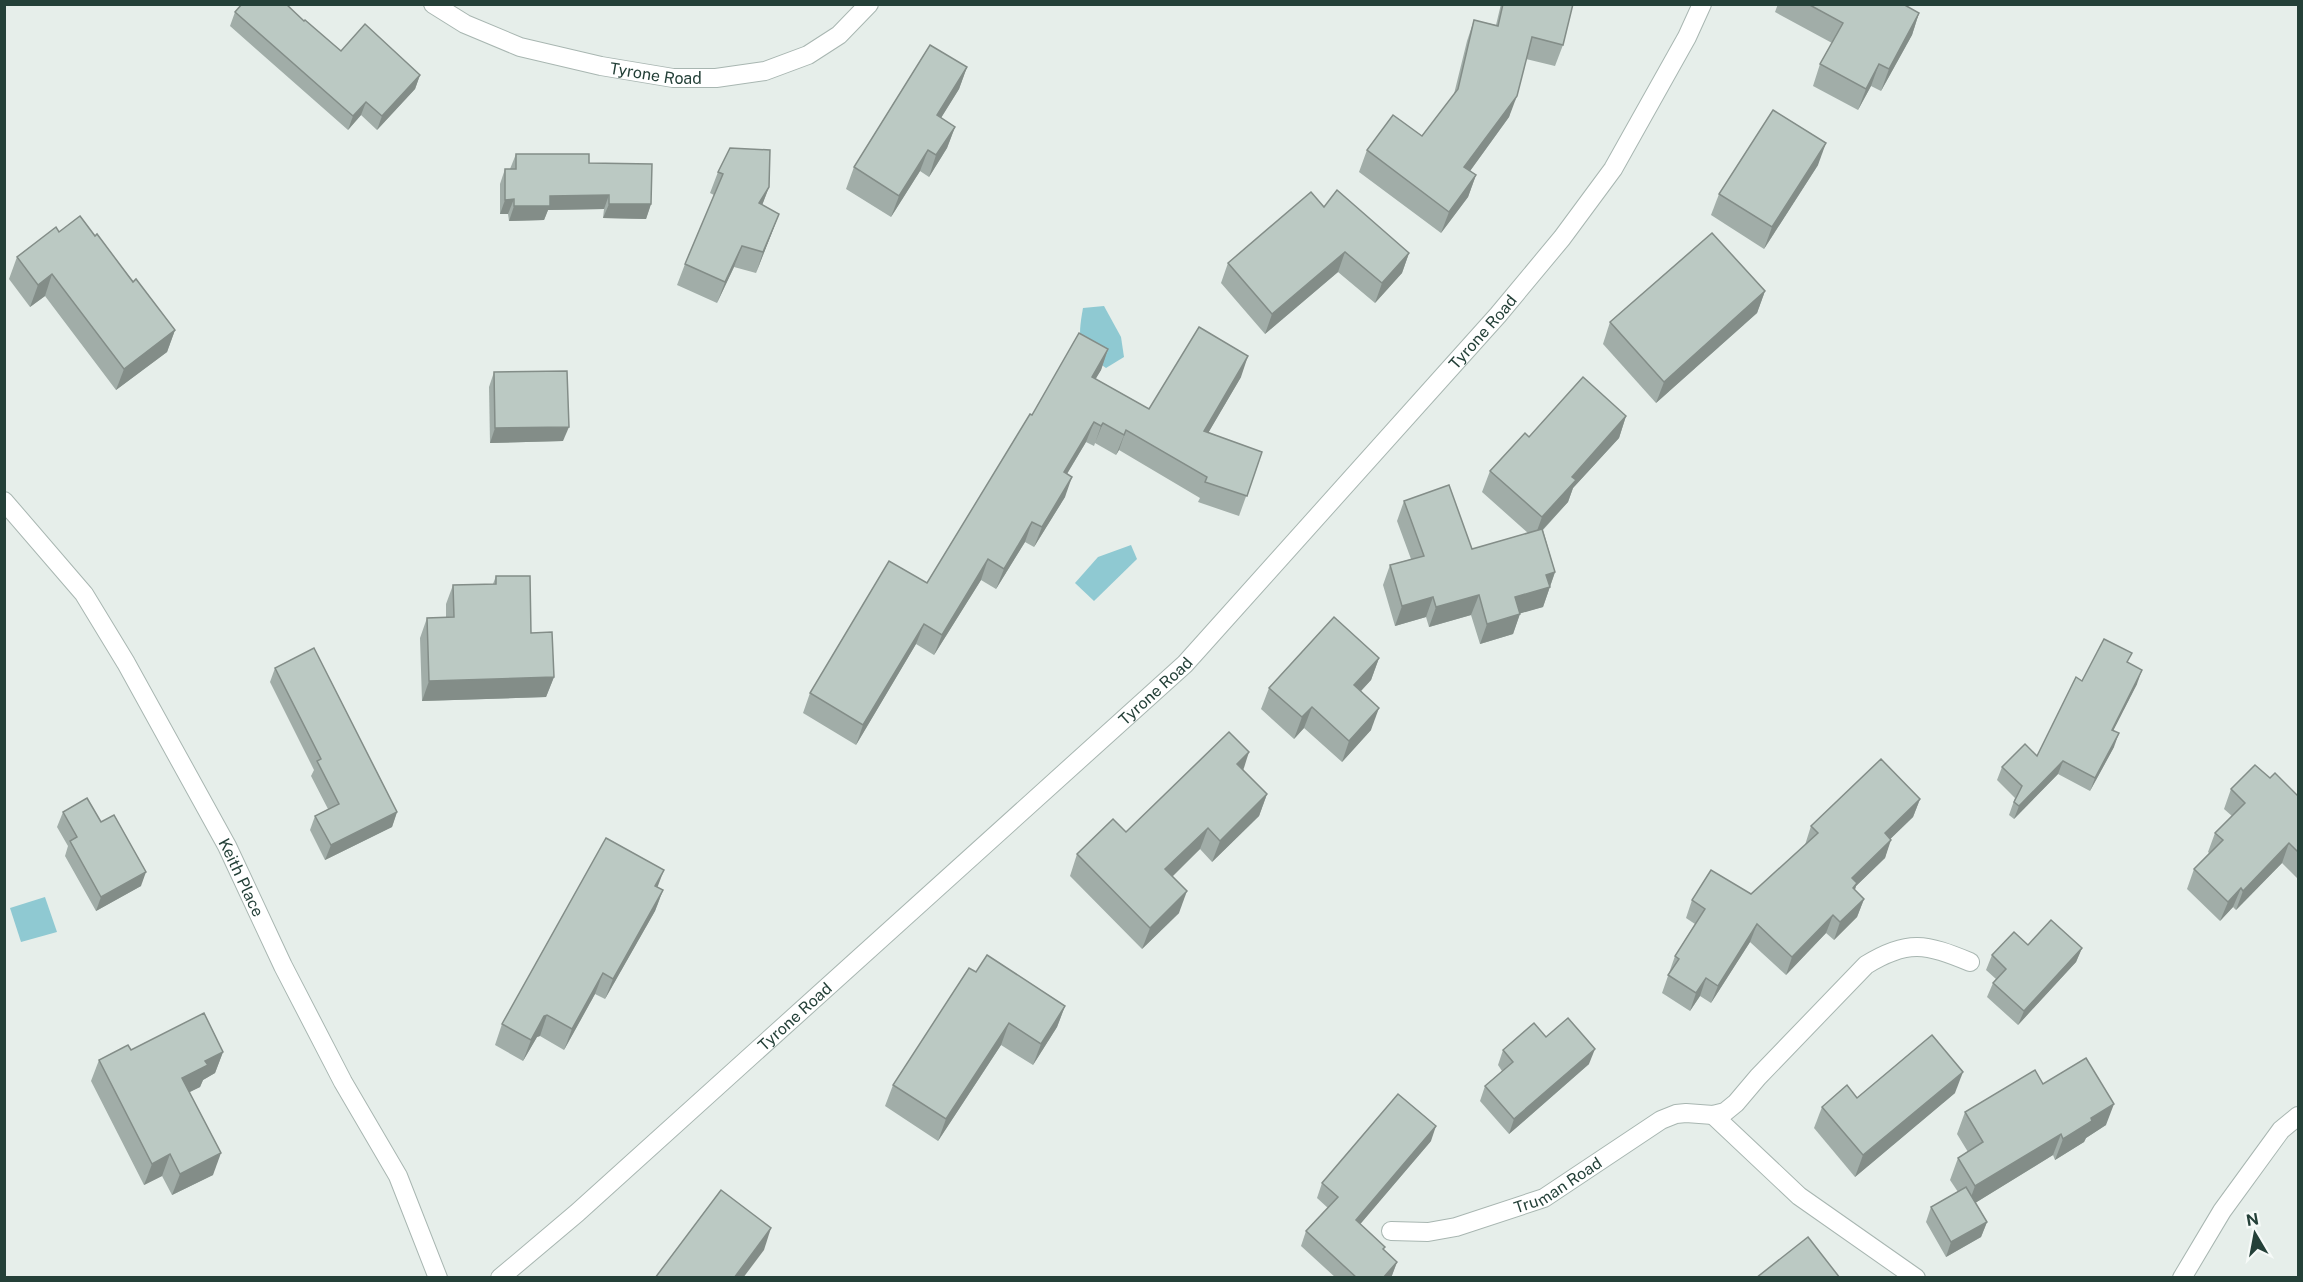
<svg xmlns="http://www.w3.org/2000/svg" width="2303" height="1282" viewBox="0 0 2303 1282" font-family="'Public Sans',sans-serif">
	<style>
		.water { fill: #8fc9d2 }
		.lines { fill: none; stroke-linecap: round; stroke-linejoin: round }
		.street-casing { stroke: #a8b6b1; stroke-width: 20 }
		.street { stroke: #fff; stroke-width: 18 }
		.wall { fill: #a1ada8 }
		.shaded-wall { fill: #838d88 }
		.building { fill: #bbc9c3; stroke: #838d88; stroke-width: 1.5 }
		.labels { text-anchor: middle; stroke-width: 5; stroke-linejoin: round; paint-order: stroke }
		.street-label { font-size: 16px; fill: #244038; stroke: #f6faf8 }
	</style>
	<rect width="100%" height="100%" fill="#e6eeea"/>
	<g class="water">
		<path d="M1104,306L1121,337L1124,357L1106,368C1078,348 1077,342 1083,308Z"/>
		<path d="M1131,545L1137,559L1094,601L1075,583L1098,557Z"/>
		<path d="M45,897L57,932L21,942L10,908Z"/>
	</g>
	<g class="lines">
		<defs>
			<g id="street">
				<path id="s1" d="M433,4L465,24L520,47L601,66L673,78H716L765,71L808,55L839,35L869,4"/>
				<path id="s2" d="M4,501L84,594L126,663L227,846L283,966L343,1082L398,1176L438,1278"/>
				<path d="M1713,1115L1799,1196L1916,1278"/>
				<path id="s3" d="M1391,1231L1428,1232L1456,1227L1544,1198L1661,1120L1676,1114L1686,1113L1713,1115L1725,1112L1736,1103L1758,1077L1866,965C1908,939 1926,944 1970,962"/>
				<path id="s4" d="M500,1278L577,1213L1185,664L1498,315L1562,238L1613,169L1687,37L1702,4"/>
				<path d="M2182,1278L2222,1211L2281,1130L2298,1116"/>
			</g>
		</defs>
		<use href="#street" class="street-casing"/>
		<use href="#street" class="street"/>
	</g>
	<g class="wall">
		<path d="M1501,4H1573L1563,45L1555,66L1526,59L1509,117L1470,171L1476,175L1468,197L1441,233L1359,172L1367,150L1422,136L1454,94L1467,41L1474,20L1496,25Z"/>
		<path d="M1778,4H1903L1919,13L1912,35L1881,91L1871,86L1858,110L1813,86L1820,64L1832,43L1775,12Z"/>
		<path d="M235,12L304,21L341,51L420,75L415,89L377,130L361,115L348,130L230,26Z"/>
		<path d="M967,67L959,89L941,118L955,127L947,148L929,177L920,171L891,217L846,189L854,167Z"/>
		<path d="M516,154L589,163L651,204L646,219L603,218L604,209L548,210L544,220L509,221L508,214H500V184L505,169H510Z"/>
		<path d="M1818,165L1764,249L1711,215L1719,194Z"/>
		<path d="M718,172L769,187L762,205L779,214L756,273L734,267L717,303L677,285L685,264L714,195L710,193Z"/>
		<path d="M1324,207L1409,253L1402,273L1375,303L1338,272L1265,334L1221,283L1228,263Z"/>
		<path d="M59,232L95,236L175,330L167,352L116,390L45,296L30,307L9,279L17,257Z"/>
		<path d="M1765,291L1757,313L1656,403L1603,344L1610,322Z"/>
		<path d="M1108,349L1101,370L1095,379L1149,409L1241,377L1208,433L1262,452L1239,516L1198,502L1200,498L1119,450L1116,455L1095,443L1094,446L1086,442L1067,474L1065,497L1034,547L1025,542L996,589L981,580L934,655L916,644L856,745L803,713L810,693L927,583L1032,415Z"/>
		<path d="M494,372L563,441L490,443L489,387Z"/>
		<path d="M1626,416L1619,438L1573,488L1568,502L1543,530L1555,572L1543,607L1520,613L1513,634L1480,644L1471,615L1429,627L1426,617L1395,626L1383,585L1390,565L1411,559L1397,521L1404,501L1472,549L1528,533L1482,492L1490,471L1529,437Z"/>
		<path d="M496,576L554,677L546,697L422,701L420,638L427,618L446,617V604L453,585L493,584Z"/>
		<path d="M1379,658L1371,680L1361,691L1371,730L1342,762L1304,728L1294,739L1261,709L1269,688Z"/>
		<path d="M2128,663L2137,684L2113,730L2114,747L2090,791L2058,774L2014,819L2009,815L2015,798L1997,780L2002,767L2037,756Z"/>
		<path d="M275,668L397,812L392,827L325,860L310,830L315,816L328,809L311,776L314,770L270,682Z"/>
		<path d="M1243,770L1267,794L1259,816L1212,862L1200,849L1172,876L1179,913L1142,949L1070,876L1077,854L1126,832Z"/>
		<path d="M2270,778L2298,796V879L2282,863L2236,910L2233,907L2220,921L2187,889L2194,869L2209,853L2208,852L2215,833L2232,816L2224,809L2231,789Z"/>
		<path d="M1920,799L1913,817L1890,839L1885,858L1856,886L1855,890L1864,899L1857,917L1834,940L1826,933L1786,975L1750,942L1711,1003L1700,996L1690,1011L1662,993L1675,956L1695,924L1686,918L1692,900L1751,894L1805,845L1811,826Z"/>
		<path d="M63,812L101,822L141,886L96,911L65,856L68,846L57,827Z"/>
		<path d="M657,887L663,890L655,911L605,999L595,994L564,1050L540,1036L537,1037L523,1061L495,1045L502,1024Z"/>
		<path d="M2028,945L2082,948L2076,962L2018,1025L1987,997L1993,983L1996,979L1986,970L1992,955Z"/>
		<path d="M976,972L1065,1006L1057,1027L1033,1065L1001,1045L938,1141L885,1106L893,1085Z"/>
		<path d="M1546,1037L1589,1064L1509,1134L1480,1101L1485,1086L1502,1071L1498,1065L1503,1050Z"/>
		<path d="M131,1050L223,1052L215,1073L203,1080L200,1087L189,1092L213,1175L172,1195L162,1176L144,1185L91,1081L99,1060Z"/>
		<path d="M2043,1084L2106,1125L2086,1138L2084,1142L2055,1160L2053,1155L1975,1203L1987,1222L1981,1237L1946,1257L1926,1222L1931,1207L1958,1192L1950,1180L1958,1158L1968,1152L1957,1134L1965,1112Z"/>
		<path d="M1955,1093L1855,1177L1814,1128L1822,1107L1857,1098Z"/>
		<path d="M1431,1141L1360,1224L1384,1250L1397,1262L1391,1278H1336L1301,1246L1306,1231L1328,1208L1317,1198L1322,1183Z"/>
	</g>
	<g class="shaded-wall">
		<path d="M1919,13L1912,35L1881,91L1889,69Z"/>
		<path d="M1879,64L1871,86L1858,110L1866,89Z"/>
		<path d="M967,67L959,89L929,137L937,115Z"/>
		<path d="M420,75L415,89L377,130L382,116Z"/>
		<path d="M1517,96L1509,117L1457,189L1464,167Z"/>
		<path d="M366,102L361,115L348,130L353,116Z"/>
		<path d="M955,127L947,148L929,177L936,155Z"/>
		<path d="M1826,143L1818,165L1764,249L1772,227Z"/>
		<path d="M928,150L920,171L891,217L899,196Z"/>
		<path d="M1476,175L1468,197L1441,233L1449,212Z"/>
		<path d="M769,187L761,208L759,203Z"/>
		<path d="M609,195L604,209L548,210L544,220L509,221L514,206L550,196Z"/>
		<path d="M514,199L508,214H500L505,200Z"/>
		<path d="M609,204H651L646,219L603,218Z"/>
		<path d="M779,214L771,235L756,273L763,252Z"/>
		<path d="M742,246L734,267L717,303L725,282Z"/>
		<path d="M1345,252L1338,272L1265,334L1272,314Z"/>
		<path d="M1409,253L1402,273L1375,303L1382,283Z"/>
		<path d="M52,274L45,296L30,307L38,285Z"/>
		<path d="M1765,291L1757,313L1656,403L1664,382Z"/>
		<path d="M175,330L167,352L116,390L124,369Z"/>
		<path d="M1108,349L1101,370L1085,397L1092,377Z"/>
		<path d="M1248,356L1241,377L1197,452L1204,431Z"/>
		<path d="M1626,416L1619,438L1573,488L1568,502L1534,539L1542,517L1572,477Z"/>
		<path d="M1094,422L1086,442L1056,492L1064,472Z"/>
		<path d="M1103,423L1095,443L1094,446L1101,426Z"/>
		<path d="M569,427L563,441L490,443L495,428Z"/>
		<path d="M1126,430L1119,450L1116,455Z"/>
		<path d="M1072,477L1065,497L1034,547L1042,527Z"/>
		<path d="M1032,522L1025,542L996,589L1004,569Z"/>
		<path d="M988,559L981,580L934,655L942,635Z"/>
		<path d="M1555,572L1543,607L1508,617L1515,597L1546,575Z"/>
		<path d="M1479,595L1471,615L1429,627L1436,607Z"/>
		<path d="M1433,597L1426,617L1395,626L1402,606Z"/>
		<path d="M1520,614L1513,634L1480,644L1487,624Z"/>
		<path d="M924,624L916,644L856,745L863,725Z"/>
		<path d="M1379,658L1371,680L1346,707L1354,685Z"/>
		<path d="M2142,670L2137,684L2107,743L2112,730Z"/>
		<path d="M554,677L546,697L422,701L429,681Z"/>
		<path d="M1312,707L1304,728L1294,739L1302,717Z"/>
		<path d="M1379,708L1371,730L1342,762L1349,741Z"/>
		<path d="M2119,733L2114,747L2090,791L2095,778Z"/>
		<path d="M1249,752L1242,774L1237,764Z"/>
		<path d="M2063,761L2058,774L2014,819L2019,806Z"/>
		<path d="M1267,794L1259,816L1212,862L1220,841Z"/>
		<path d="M1920,799L1913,817L1878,851L1885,833Z"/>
		<path d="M397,812L392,827L325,860L331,845Z"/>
		<path d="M1208,828L1200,849L1158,891L1165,869Z"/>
		<path d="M1891,840L1885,858L1856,886L1851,901L1852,878Z"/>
		<path d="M2289,843L2282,863L2236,910L2243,891Z"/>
		<path d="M664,870L656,891L655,886Z"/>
		<path d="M146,872L141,886L96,911L101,897Z"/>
		<path d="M2241,888L2233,907L2220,921L2228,902Z"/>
		<path d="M663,890L655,911L605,999L613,979Z"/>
		<path d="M1187,891L1179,913L1142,949L1150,928Z"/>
		<path d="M1864,899L1857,917L1834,940L1840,922Z"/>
		<path d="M1833,915L1826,933L1786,975L1792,957Z"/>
		<path d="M1757,924L1750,942L1711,1003L1718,986Z"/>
		<path d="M2082,948L2076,962L2018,1025L2024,1011Z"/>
		<path d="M603,973L595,994L564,1050L572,1029Z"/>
		<path d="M1706,978L1700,996L1690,1011L1696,993Z"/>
		<path d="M1065,1006L1057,1027L1033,1065L1041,1044Z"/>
		<path d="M547,1015L540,1036L537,1037L523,1061L531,1040L544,1016Z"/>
		<path d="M1009,1023L1001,1045L938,1141L946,1119Z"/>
		<path d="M1595,1049L1589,1064L1509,1134L1514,1119Z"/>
		<path d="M223,1052L215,1073L203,1080L200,1087L174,1100L182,1078L205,1061Z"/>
		<path d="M1963,1072L1955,1093L1855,1177L1863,1155Z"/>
		<path d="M2114,1104L2106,1125L2086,1138L2084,1142L2055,1160L2063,1139L2091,1118Z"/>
		<path d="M1436,1126L1431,1141L1351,1235L1356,1220Z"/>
		<path d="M2061,1134L2053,1155L1967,1208L1975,1186Z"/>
		<path d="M221,1153L213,1175L172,1195L180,1174Z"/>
		<path d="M170,1154L162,1176L144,1185L152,1164Z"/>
		<path d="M1987,1222L1981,1237L1946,1257L1951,1242Z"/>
		<path d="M771,1228L764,1250L743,1278H734Z"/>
		<path d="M1397,1262L1391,1278H1383Z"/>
	</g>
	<g class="building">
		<path d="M242,4H286L304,21L305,20L341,51L365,24L420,75L382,116L366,102L353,116L235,12Z"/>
		<path d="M1503,4H1573L1563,45L1532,37L1517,96L1464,167L1476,175L1449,212L1367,150L1393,115L1422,136L1458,89L1474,20L1498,26Z"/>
		<path d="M1808,4H1903L1919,13L1889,69L1879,64L1866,89L1820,64L1843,23Z"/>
		<path d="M930,45L967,67L937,115L955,127L936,155L928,150L899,196L854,167Z"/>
		<path d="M1773,110L1826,143L1772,227L1719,194Z"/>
		<path d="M730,148L770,150L769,187L759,203L779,214L763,252L742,246L725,282L685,264L723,174L718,172Z"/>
		<path d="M516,154H589V163L652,164L651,204H609V195L550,196V206H514V199L505,200V169H516Z"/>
		<path d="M1337,190L1409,253L1382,283L1345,252L1272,314L1228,263L1311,192L1324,207Z"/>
		<path d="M80,216L95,236L97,234L133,282L136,279L175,330L124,369L52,274L38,285L17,257L56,227L59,232Z"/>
		<path d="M1712,233L1765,291L1664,382L1610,322Z"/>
		<path d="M1199,327L1248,356L1204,431L1262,452L1247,496L1205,482L1207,477L1126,430L1124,435L1103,423L1101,426L1094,422L1064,472L1072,477L1042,527L1032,522L1004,569L988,559L942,635L924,624L863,725L810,693L889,561L927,583L1030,414L1032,415L1079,333L1108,349L1092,377L1149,409Z"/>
		<path d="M567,371L569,427L495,428L494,372Z"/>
		<path d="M1583,377L1626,416L1572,477L1576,480L1542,517L1490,471L1525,433L1529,437Z"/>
		<path d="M1449,485L1472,549L1542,529L1555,572L1546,575L1550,587L1515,597L1520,614L1487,624L1479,595L1436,607L1433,597L1402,606L1390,565L1424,556L1404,501Z"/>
		<path d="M496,576H530L531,633L552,632L554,677L429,681L427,618L454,617L453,585L496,584Z"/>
		<path d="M1334,617L1379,658L1354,685L1379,708L1349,741L1312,707L1302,717L1269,688Z"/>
		<path d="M2104,639L2132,653L2127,662L2142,670L2112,730L2119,733L2095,778L2063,761L2019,806L2014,802L2022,786L2002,767L2025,744L2037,756L2076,677L2082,681Z"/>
		<path d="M314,648L397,812L331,845L315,816L339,804L317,761L321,759L275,668Z"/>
		<path d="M1229,732L1249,752L1237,764L1267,794L1220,841L1208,828L1165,869L1187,891L1150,928L1077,854L1113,819L1126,832Z"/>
		<path d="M1881,759L1920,799L1885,833L1891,840L1852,878L1857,883L1853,888L1864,899L1840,922L1833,915L1792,957L1757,924L1718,986L1706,978L1696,993L1668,975L1679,959L1675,956L1705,909L1692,900L1711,870L1751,894L1818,833L1811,826Z"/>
		<path d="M2255,765L2270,778L2275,773L2298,796V852L2289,843L2243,891L2241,888L2228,902L2194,869L2223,840L2215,833L2245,803L2231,789Z"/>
		<path d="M87,798L101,822L114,815L146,872L101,897L70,841L77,837L63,812Z"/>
		<path d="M606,838L664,870L655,886L663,890L613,979L603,973L572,1029L547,1015L544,1016L531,1040L502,1024Z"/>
		<path d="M2051,920L2082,948L2024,1011L1993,983L2006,969L1992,955L2014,932L2028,945Z"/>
		<path d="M987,955L1065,1006L1041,1044L1009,1023L946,1119L893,1085L969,968L976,972Z"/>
		<path d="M204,1013L223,1052L205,1061L208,1065L182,1078L221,1153L180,1174L170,1154L152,1164L99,1060L128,1045L131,1050Z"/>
		<path d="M1568,1018L1595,1049L1514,1119L1485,1086L1513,1062L1503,1050L1534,1023L1546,1037Z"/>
		<path d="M1932,1035L1963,1072L1863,1155L1822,1107L1847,1085L1857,1098Z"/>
		<path d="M2086,1058L2114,1104L2091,1118L2092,1121L2063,1139L2061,1134L1975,1186L1958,1158L1983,1142L1965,1112L2035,1070L2043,1084Z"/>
		<path d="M1398,1094L1436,1126L1356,1220L1385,1247L1383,1249L1397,1262L1383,1278H1357L1306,1231L1338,1197L1322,1183Z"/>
		<path d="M1966,1187L1987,1222L1951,1242L1931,1207Z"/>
		<path d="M721,1190L771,1228L734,1278H655Z"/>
		<path d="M1808,1237L1840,1278H1756Z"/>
	</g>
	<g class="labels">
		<g class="street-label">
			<text dy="6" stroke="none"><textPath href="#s1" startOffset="236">Tyrone Road</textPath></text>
			<text dy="6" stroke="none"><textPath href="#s4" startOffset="1366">Tyrone Road</textPath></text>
			<text dy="6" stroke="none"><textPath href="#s4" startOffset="880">Tyrone Road</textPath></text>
			<text dy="6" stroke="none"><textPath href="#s2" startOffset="447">Keith Place</textPath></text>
			<text dy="6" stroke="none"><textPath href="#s4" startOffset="394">Tyrone Road</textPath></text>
			<text dy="6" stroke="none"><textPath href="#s3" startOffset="176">Truman Road</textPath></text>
		</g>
	</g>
	<rect width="2303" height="1282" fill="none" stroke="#244038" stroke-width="12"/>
	<g transform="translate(2255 1234) rotate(350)" stroke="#f6faf8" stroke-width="4.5" paint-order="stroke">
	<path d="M0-4.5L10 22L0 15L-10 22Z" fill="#244038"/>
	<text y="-9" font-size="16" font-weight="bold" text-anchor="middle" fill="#244038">N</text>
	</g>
</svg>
